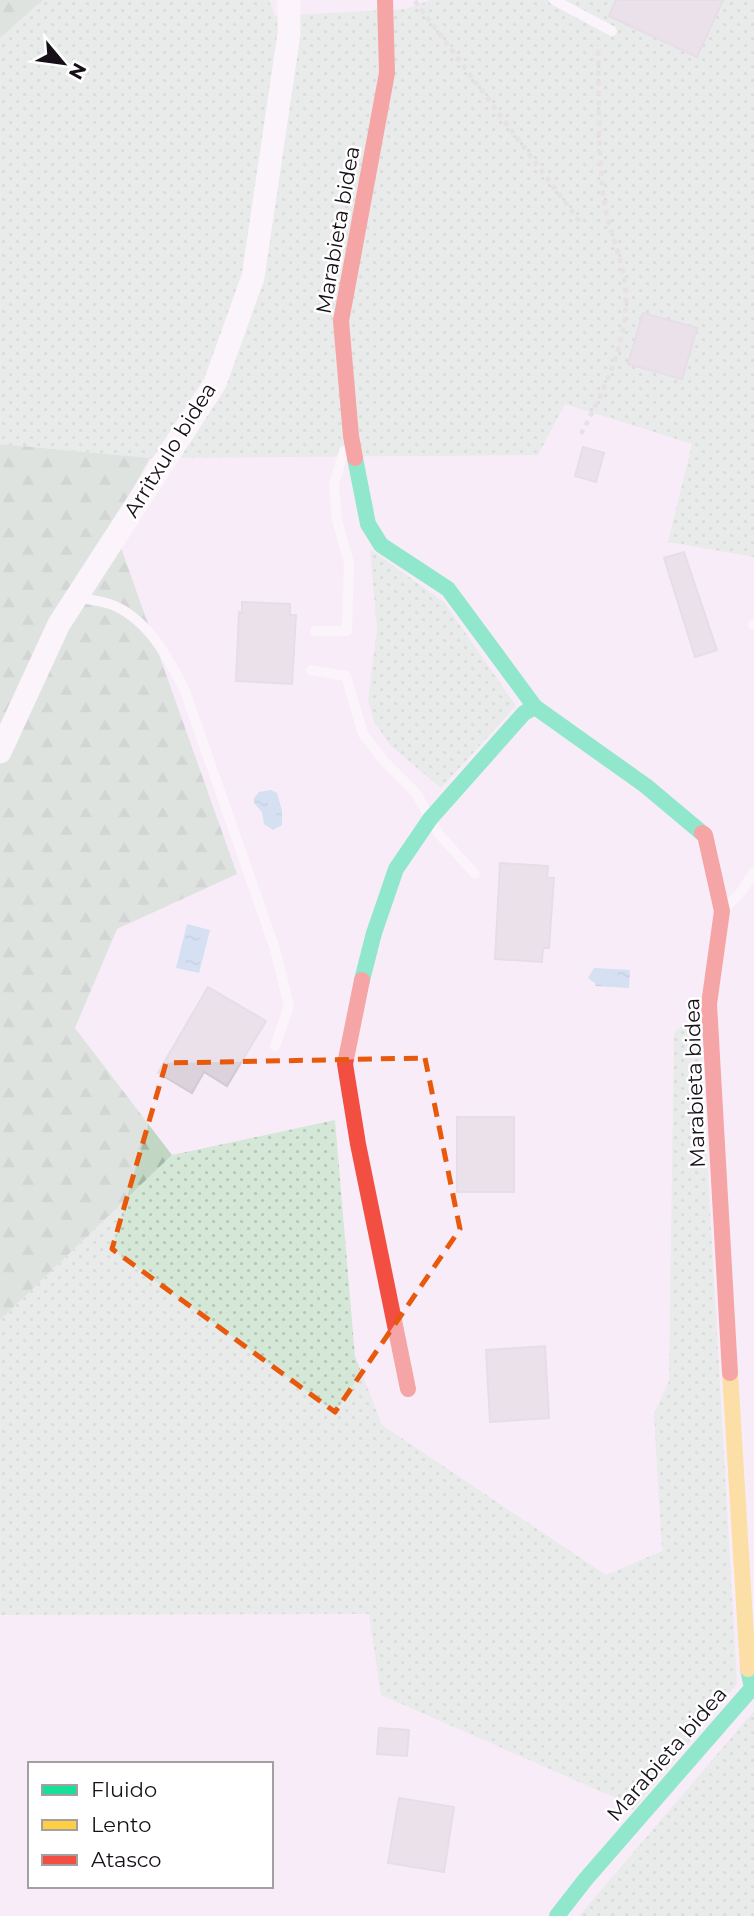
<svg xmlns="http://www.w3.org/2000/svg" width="754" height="1916" viewBox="0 0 754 1916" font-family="Montserrat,sans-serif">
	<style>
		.grass { fill: url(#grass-dots) }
		.forest { fill: url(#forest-firs) }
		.water { fill: url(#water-ripples) }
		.building { fill: #dcd2dc; stroke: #d3c9d3; stroke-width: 2 }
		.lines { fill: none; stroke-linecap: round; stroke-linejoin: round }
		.path { stroke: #d3d0d3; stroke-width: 4.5; stroke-dasharray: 5 5; stroke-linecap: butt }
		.lane { stroke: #fefcfe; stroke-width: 10 }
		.street { stroke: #fefcfe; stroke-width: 23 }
		.fast { stroke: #16e098; stroke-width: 16 }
		.slow { stroke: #ffcf43; stroke-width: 16 }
		.jam { stroke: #f24e42; stroke-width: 16 }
		.marked { fill: none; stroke: #e8590c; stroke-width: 5; stroke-dasharray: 14 9; stroke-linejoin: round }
		.labels { text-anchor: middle; stroke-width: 5; stroke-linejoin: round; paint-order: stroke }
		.street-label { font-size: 21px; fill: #181018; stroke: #fff }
	</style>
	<defs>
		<pattern id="grass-dots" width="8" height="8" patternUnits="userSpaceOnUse" patternTransform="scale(1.75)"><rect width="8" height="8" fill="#d5e8d8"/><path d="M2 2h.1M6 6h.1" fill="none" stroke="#b6c6b9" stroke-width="1.8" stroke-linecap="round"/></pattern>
		<pattern id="forest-firs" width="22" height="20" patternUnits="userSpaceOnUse" patternTransform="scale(1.75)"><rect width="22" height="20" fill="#c1d7c4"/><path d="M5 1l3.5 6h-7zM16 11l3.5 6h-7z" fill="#a5b8a8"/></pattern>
		<pattern id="water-ripples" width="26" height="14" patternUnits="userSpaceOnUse" patternTransform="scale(1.75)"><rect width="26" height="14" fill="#aad0ed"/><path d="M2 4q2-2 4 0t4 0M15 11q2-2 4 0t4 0" fill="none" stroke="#92b2ca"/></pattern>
	</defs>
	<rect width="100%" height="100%" fill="#f8ecf8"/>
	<g class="grass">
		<path d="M43,0H269L275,16L405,9L431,0H754V557L668,542L692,444L565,404L538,455L150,458L0,444V38Z"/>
		<path d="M370,549L444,602L516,706L441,788L391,746L374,722L368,700L377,629Z"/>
		<path d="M699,1015L737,1684L633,1810L618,1799L381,1695L369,1614L0,1615V1320L172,1155L335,1120L355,1356L382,1425L606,1575L662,1551L654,1414L669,1381L674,1032Z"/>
		<path d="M754,1711V1916H579Z"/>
	</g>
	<g class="forest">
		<path d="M0,0H43L0,38Z"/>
		<path d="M0,444L150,458L113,525L237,874L117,929L75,1028L172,1155L0,1320Z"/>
	</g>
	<g class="water">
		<path d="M271,790L277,793L282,811V825L273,830L264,824L262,812L254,803V798L259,792Z"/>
		<path d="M187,924L210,930L199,973L176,968Z"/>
		<path d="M594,968L630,970L629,988L595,986V983L588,978Z"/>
	</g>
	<g class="building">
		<path d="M616,0H723L697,57L609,16Z"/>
		<path d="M643,313L697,328L682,379L628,364Z"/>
		<path d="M583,447L604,453L596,482L575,476Z"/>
		<path d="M684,552L717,650L695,657L664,558Z"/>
		<path d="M242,602L290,604V615H296L292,684L236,681L239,612L242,613Z"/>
		<path d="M500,863L548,866L547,878H554L549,948H543L542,962L495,959Z"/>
		<path d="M208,987L266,1021L227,1086L204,1072L192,1093L158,1073Z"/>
		<rect x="457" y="1117" width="57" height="75"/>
		<path d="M545,1346L549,1418L490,1422L486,1350Z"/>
		<path d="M379,1728L409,1730L407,1756L377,1754Z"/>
		<path d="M399,1798L454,1807L444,1872L388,1863Z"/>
	</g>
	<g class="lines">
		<g class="path">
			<path d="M415,1L582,225"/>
			<path d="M581,434C607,385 635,328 623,272C617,245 606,221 603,194C598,145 599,94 598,45"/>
		</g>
		<g class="lane">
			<path d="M554,0L612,31"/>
			<path d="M77,597C89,600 104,601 115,606C150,622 169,659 185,691L275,949L289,1006L275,1046"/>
			<path d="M753,625L754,624"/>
			<path d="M315,631H347L349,563L337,520L334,484L344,451"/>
			<path d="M311,670L346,676L363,734L383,760L416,793L438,833L475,874"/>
			<path d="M727,906L742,891L754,872"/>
		</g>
		<path class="street" d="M0,752L59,624L215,383L253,277L289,34V0"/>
		<g class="fast">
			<path d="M355,458L368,524L381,545L448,589L535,707L646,786L702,833"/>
			<path d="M362,980L374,933L396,869L430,819L524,713L535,707"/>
			<path d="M557,1916L585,1880L752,1688L748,1669"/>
		</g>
		<path class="slow" d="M730,1373L748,1669"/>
		<g class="jam">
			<path d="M355,458L351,436L341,321L387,73L385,0"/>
			<path d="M702,833L705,835L722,911L709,1004L730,1373"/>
			<path d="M362,980L345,1064L358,1144L408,1389"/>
		</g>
	</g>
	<path d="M0 0H754V1916H0ZM425,1058L460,1229L335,1412L112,1249L166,1063Z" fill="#f8ecf8" fill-opacity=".55" fill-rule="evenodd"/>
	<path class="marked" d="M425,1058L460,1229L335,1412L112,1249L166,1063Z"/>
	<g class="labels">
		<g class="street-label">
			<text transform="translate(338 230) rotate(-80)" y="7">Marabieta bidea</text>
			<text transform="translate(170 450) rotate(-58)" y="7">Arritxulo bidea</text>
			<text transform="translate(695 1083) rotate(-92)" y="7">Marabieta bidea</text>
			<text transform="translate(667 1754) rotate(-49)" y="7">Marabieta bidea</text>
		</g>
	</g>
	<rect x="28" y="1762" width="245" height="126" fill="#ffffff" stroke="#a39fa3" stroke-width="2"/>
	<rect x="42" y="1785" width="35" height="10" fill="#16e098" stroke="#a39fa3" stroke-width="2"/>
	<text x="91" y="1797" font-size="21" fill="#181018">Fluido</text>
	<rect x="42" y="1820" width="35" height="10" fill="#ffcf43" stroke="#a39fa3" stroke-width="2"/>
	<text x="91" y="1832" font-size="21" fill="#181018">Lento</text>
	<rect x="42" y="1855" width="35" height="10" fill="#f24e42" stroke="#a39fa3" stroke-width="2"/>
	<text x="91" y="1867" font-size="21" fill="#181018">Atasco</text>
	<g transform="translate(63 63) rotate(119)" stroke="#ffffff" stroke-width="5" paint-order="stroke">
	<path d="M0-5L12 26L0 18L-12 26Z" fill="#181018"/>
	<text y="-10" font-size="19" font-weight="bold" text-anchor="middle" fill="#181018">N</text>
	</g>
</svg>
